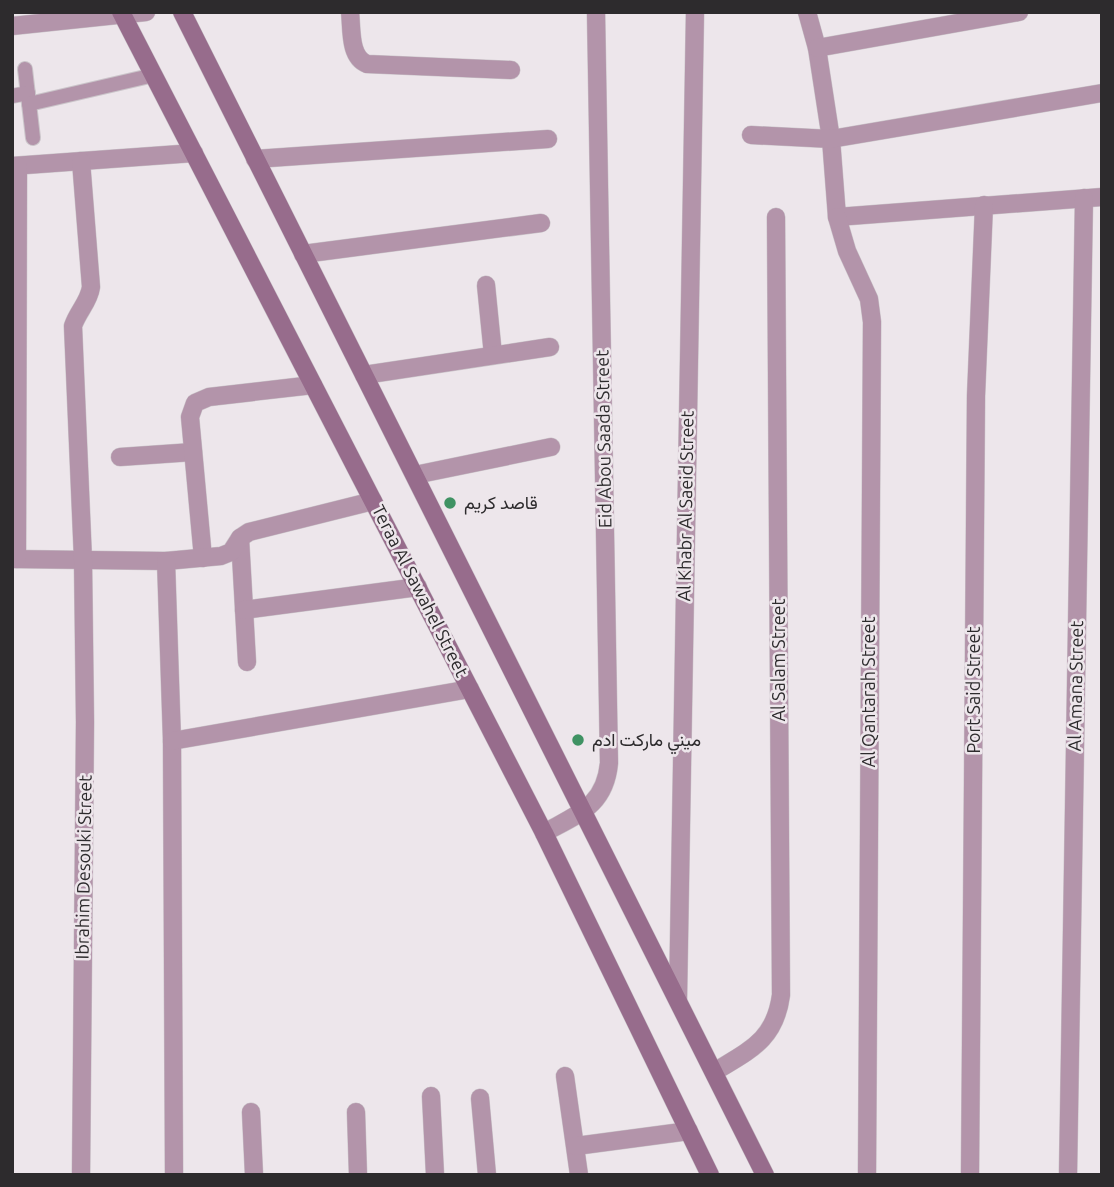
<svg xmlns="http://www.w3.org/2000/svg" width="1114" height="1187" viewBox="0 0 1114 1187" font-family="Ubuntu,Vazirmatn,sans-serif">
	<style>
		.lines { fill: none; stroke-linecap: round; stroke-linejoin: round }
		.service-casing { stroke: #cac4c9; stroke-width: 16 }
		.minor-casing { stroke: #cac4c9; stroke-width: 19 }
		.secondary-casing { stroke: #cac4c9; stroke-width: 19 }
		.service { stroke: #b394aa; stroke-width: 14 }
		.minor { stroke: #b394aa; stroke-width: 18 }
		.secondary { stroke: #976c8c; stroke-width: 18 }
		.poi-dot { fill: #3f9263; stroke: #ede6eb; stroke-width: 2.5 }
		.labels { text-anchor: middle; stroke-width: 5; stroke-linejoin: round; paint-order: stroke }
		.street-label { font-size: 18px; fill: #2d2b2d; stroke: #ede6eb }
		.poi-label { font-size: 18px; fill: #2d2b2d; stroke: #ede6eb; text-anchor: start }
	</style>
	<rect width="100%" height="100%" fill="#ede6eb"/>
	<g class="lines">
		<defs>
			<g id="service">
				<path d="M25,69L33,138"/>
				<path d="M12,96L28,93"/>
				<path d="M29,104L154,75"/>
			</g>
			<g id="minor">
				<path d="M350,12C352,29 349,57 367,64L511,70"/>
				<path d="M807,12L817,48L831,139L837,217L1102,197"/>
				<path d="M12,26L146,12"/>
				<path d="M817,48L1019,12"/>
				<path d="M751,135L831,139L1102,93"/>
				<path d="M255,159L548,139"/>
				<path d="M12,166L194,153"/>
				<path d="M837,217L847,251L869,299L872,322L867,1175"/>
				<path d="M303,254L541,223"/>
				<path d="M486,285L493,355"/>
				<path d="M364,375L550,347"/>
				<path d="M120,457L193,452"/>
				<path d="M415,475L551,447"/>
				<path d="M240,538L247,662"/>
				<path d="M203,558L190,417L195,403L209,397L313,385"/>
				<path d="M12,559L166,561L221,556L231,552L240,538L249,532L373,501"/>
				<path d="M17,559L18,166"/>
				<path d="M166,561L172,741L174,1175"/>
				<path d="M244,610L418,587"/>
				<path d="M172,741L470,689"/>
				<path d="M544,833C578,814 605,806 609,763L596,12"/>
				<path d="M678,999L695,12"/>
				<path d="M714,1072C750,1050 775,1040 781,995L776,217"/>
				<path d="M565,1076L579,1175"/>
				<path d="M431,1096L435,1175"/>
				<path d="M480,1098L487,1175"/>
				<path d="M251,1112L254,1175"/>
				<path d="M356,1112L358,1175"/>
				<path d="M576,1146L689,1131"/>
				<path d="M81,1175L85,722L83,560L73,326C78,311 89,302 91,287L81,161"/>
				<path d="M970,1175L976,396L984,205"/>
				<path d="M1068,1175L1084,198"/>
			</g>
			<g id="secondary">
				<path d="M121,12L544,833L710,1175"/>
				<path d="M182,12L765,1175"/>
			</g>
		</defs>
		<use href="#service" class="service-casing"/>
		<use href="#minor" class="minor-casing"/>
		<use href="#secondary" class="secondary-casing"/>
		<use href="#service" class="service"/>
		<use href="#minor" class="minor"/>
		<use href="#secondary" class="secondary"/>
	</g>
	<g class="poi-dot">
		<circle cx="450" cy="503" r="7"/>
		<circle cx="578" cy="740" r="7"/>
	</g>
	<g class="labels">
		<g class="street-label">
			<text transform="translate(604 439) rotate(-91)" y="6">Eid Abou Saada Street</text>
			<text transform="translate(686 506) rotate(-89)" y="6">Al Khabr Al Saeid Street</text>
			<text transform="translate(420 591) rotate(63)" y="6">Teraa Al Sawahel Street</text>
			<text transform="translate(779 660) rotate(-90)" y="6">Al Salam Street</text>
			<text transform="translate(1076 686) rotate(-89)" y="6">Al Amana Street</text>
			<text transform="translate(974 690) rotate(-90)" y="6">Port Said Street</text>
			<text transform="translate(869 692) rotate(-90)" y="6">Al Qantarah Street</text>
			<text transform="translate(84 867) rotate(-89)" y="6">Ibrahim Desouki Street</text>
		</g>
		<g class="poi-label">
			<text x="464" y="509">قاصد كريم</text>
			<text x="592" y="746">ميني ماركت ادم</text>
		</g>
	</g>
	<rect width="1114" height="1187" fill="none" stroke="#2d2b2d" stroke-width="28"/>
</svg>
